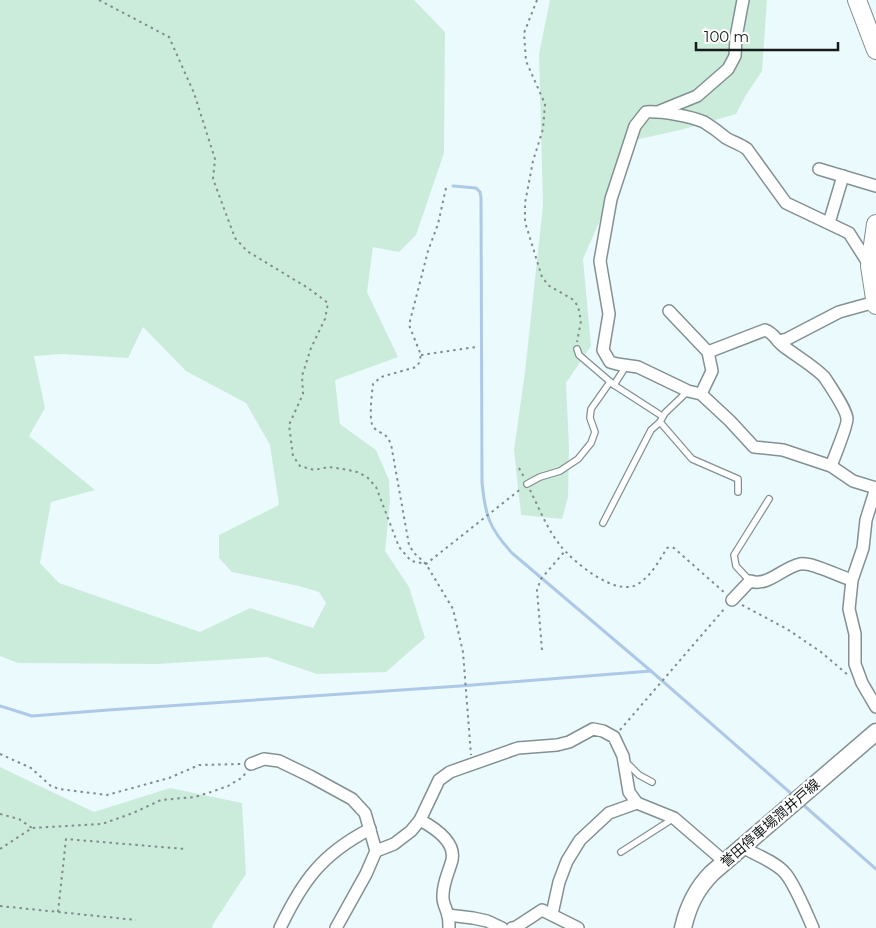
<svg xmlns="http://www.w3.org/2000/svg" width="876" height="928" viewBox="0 0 876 928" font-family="Montserrat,'Noto Sans JP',sans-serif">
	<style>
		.green { fill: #cbecdb; fill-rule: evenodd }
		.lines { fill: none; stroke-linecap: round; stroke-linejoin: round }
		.stream { stroke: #aec9e8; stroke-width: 3 }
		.lane-casing { stroke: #839193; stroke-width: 8 }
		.street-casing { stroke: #839193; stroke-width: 14 }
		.secondary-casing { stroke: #839193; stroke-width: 19 }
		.primary-casing { stroke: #839193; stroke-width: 20 }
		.path { stroke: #828c8e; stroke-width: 2; stroke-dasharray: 2.5 4; stroke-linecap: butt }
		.lane { stroke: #fff; stroke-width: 5.5 }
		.street { stroke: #fff; stroke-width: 11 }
		.secondary { stroke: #fff; stroke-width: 16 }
		.primary { stroke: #fff; stroke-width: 18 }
		.labels { text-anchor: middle; stroke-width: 4.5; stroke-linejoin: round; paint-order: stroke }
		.street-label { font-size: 14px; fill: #151a1b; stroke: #fff }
	</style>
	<rect width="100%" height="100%" fill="#ebfafd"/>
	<g class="green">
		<path d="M0,0H414L445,32L444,153L416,235L399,252L373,247L367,292L398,357L335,380L340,424L376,450L389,480L390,500L385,551L409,587L425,638L386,672L317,674L267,657L157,664L18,663L0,656ZM143,327L186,371L246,403L270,445L279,505L219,535V558L232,572L299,586L319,592L326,603L313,628L250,608L200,632L59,583L40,563L51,502L95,490L29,436L45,408L34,356L62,354L128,358Z"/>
		<path d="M550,0H767L762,71L746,95L736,114L680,130L635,140L583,259L591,346L566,383L569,447L568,497L562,519L521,515L514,450L525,372L543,205L539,54Z"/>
		<path d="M0,767L94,812L170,788L242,803L246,874L213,924L212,928H0Z"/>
	</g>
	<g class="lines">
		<g class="stream">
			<path d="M453,186L476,188L480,192L481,198L482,482C485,515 489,528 512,553L651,671"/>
			<path d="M0,706L32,716L108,710L460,686L651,671L794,796"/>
			<path d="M800,802L876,869"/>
		</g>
		<defs>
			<g id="lane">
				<path d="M577,349L579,355L614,385L662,416"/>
				<path d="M614,385L626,366"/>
				<path d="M660,422L692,459L738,479V492"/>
				<path d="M527,484L540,477L560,471L578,459L591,443L595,432L590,418L591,409L610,382"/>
				<path d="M603,523L651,430L660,422L665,413L688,391"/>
				<path d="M750,581L736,566L734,555L769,499"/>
				<path d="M625,764H628L639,775L652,782"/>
				<path d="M621,852L674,818"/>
			</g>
			<g id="street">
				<path d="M660,111L697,96L728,69L735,56L736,37L743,0"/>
				<path d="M819,169L876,186"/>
				<path d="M829,223L843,176"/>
				<path d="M870,266L849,233L786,203L747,149C740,144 733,142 726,138C719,132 712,127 704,122C690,116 661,111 646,112L635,126L611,199L600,261L609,314L603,350L610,362L617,364L638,367L688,391L701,394L730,421L754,447L783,450L831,466L853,481L876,488"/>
				<path d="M669,311L708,352L712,371L701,394"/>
				<path d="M778,341L787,339L839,312L875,302"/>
				<path d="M708,352L765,330C772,332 776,339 782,345C793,354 817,368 825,378C830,386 847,410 847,419C848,424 834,458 831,466"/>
				<path d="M876,488L866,520L863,548L852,580L849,609L855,634V664L862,683L876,707"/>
				<path d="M732,600L750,581C768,587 782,568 800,564C812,562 838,576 852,580"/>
				<path d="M251,764L264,759L279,761L310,776L352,799L365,813L376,851L366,874L336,928"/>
				<path d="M420,820C433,827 456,841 452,860C449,872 442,884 443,898C443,904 447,910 448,916C449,920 449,924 449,928"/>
				<path d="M742,847C754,854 776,862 785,873C794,883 807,914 813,928"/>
				<path d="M376,851L394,844L411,831L420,820L439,780L450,772L518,748L557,745L569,742L593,729L603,731L614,737L623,756L629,792L637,803L674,818L725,862"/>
				<path d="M552,914L559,882L567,861L580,840L609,813L637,803"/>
				<path d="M448,915L473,918L487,921L502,928"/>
				<path d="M280,928C303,880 322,854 370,829"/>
				<path d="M512,928L516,927L542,910L578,928"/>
			</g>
			<path id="secondary" d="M683,928C688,906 696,889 712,873L876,732"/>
			<g id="primary">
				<path d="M857,0L876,50"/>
				<path d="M876,224L870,266L876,305"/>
			</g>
		</defs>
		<use href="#lane" class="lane-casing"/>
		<use href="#street" class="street-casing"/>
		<use href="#secondary" class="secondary-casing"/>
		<use href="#primary" class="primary-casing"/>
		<g class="path">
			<path d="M99,0L169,37L194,93L215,159L213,179L235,238L247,251L308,288L328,303L325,319L311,348L302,376L303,394L289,425L293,456L300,466L314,470L329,467L343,469L357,472L367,477L376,487L399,547L411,561L426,564L522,488"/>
			<path d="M537,0L524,33L526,61L545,104L543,129L533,161L525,203V222L542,277L548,285L572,299L578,306L581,321L577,342"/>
			<path d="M446,188L438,224L428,251L409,325L421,355L419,363L416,367L381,377L373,384C372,394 368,422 374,428C383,436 384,430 391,444L409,545L414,553L426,564L453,609L463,652L471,755"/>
			<path d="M421,355L476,347"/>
			<path d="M519,468L524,477"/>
			<path d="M530,490C539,508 547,529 560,545C572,561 616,598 638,584C651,576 659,561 667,548L670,547L674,548L726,594"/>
			<path d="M742,605L787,629L821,652L848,675"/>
			<path d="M542,650L537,590L541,579L565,551"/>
			<path d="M620,730L725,608"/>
			<path d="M0,754L31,768L51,786L59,789L107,795L169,778L199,765L242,764"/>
			<path d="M0,814L19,819L32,828"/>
			<path d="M0,849L32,828L102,824L133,813L161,800L195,797L211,792L228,786L243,777L246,772"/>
			<path d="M0,906L136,920"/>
			<path d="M58,912L66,839L185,849"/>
		</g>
		<use href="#lane" class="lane"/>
		<use href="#street" class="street"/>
		<use href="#secondary" class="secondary"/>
		<use href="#primary" class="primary"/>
	</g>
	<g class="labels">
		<g class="street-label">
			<text transform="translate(770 823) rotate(-41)" y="5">誉田停車場潤井戸線</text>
		</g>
	</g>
	<path d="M696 42v8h142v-8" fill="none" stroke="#151a1b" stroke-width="2.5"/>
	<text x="704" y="42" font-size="15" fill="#151a1b" stroke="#ffffff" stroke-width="4" paint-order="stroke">100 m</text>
</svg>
